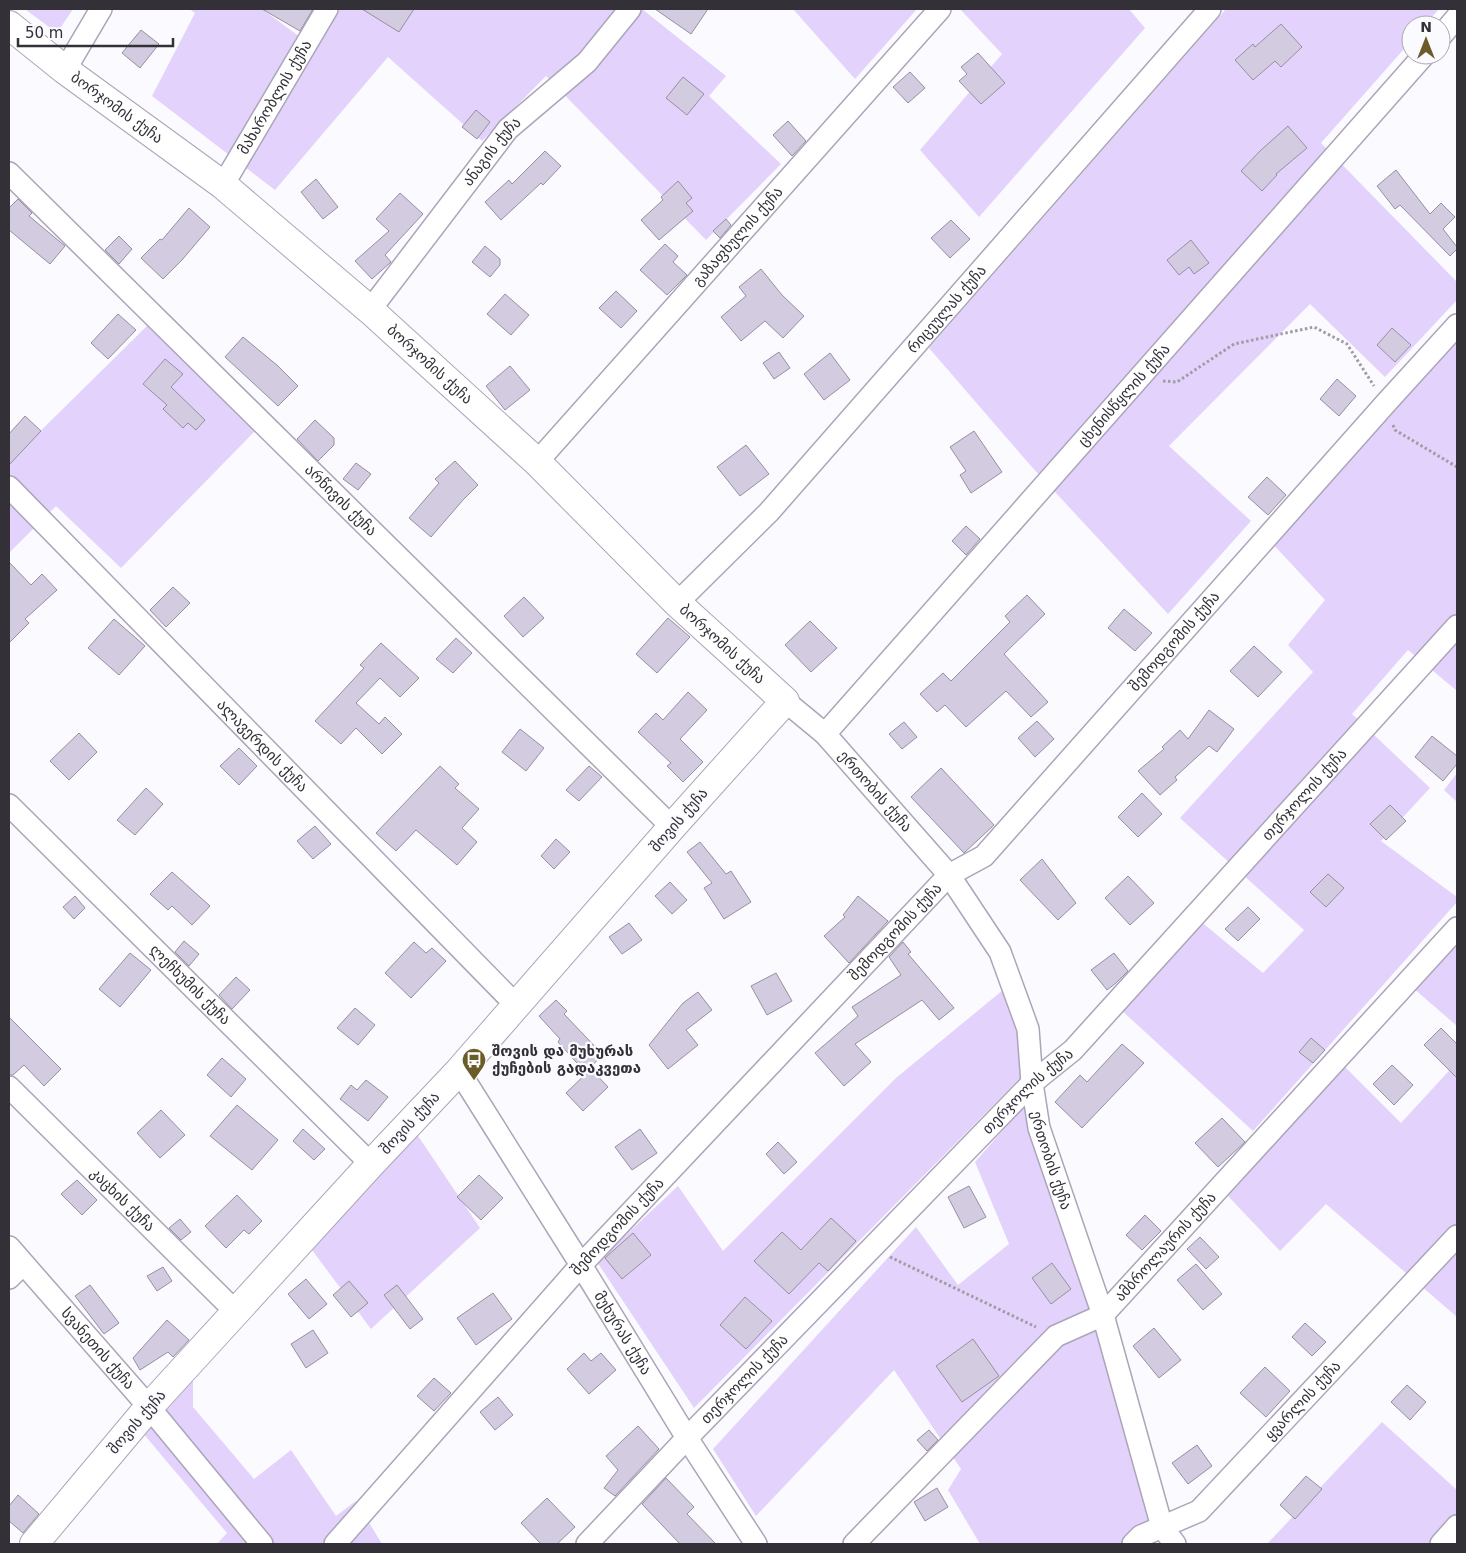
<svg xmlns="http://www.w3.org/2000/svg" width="1466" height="1553" viewBox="0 0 1466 1553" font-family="'DejaVu Sans','Noto Sans Georgian',sans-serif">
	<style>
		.green { fill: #e3d3fc }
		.building { fill: #d3cbe0; stroke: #968fa2 }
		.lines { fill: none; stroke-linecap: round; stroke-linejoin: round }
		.street-casing { stroke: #aca5b9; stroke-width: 24 }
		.secondary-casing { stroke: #aca5b9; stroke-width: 30 }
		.path { stroke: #9f9da3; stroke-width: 3; stroke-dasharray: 2.5 2.5; stroke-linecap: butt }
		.street { stroke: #fff; stroke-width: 21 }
		.secondary { stroke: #fff; stroke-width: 28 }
		.labels { text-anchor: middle; stroke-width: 4.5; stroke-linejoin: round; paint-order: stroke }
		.street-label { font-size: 15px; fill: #333038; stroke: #fbfafe }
		.poi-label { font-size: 15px; font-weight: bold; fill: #333038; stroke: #fbfafe; text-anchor: start }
	</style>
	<rect width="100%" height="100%" fill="#fbfafe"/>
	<g class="green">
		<path d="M25,9H73L57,33Z"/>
		<path d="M189,9H262L315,48L338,9H642L726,76L709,96L781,164L706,240L546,76L482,141L388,57L275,190L152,96L195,13Z"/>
		<path d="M793,9H917L855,79Z"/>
		<path d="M960,9H1129L1145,28L979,217L920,150L1002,54Z"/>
		<path d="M1226,9H1439L1425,25H1411V41L1321,143L1457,282V300L1385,377L1310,304L1169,446L1251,521L1168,614L1031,466L929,348Z"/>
		<path d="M151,322L258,428L121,568L56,506L9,553V462Z"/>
		<path d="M1457,339V691L1408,650L1352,714L1430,788L1381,841L1457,897V902L1253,1131L1119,1008L1199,920L1263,973L1304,930L1180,818L1313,672L1288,645L1325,600L1271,542Z"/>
		<path d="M1457,773V802L1444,790Z"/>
		<path d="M1457,940V1026L1412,987Z"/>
		<path d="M1003,990L1030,1068L694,1408L597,1262L678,1186L723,1251L896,1078Z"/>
		<path d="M1457,1062V1317L1326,1204L1280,1251L1228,1196L1344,1066L1401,1123Z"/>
		<path d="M1033,1096L1157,1512L1125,1544H980L948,1490L961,1469L894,1370L756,1516L713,1449L916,1227L958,1285L1009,1244L975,1162Z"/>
		<path d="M416,1133L480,1228L371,1329L312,1250Z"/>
		<path d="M193,1379V1407L254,1479L291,1450L336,1516L356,1501L382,1544H217L227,1533L142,1432Z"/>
		<path d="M1382,1422L1457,1490V1544H1267Z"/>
	</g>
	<g class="building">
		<path d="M262,9H313L300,31Z"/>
		<path d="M362,9H414L399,32Z"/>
		<path d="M655,9H708L691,34Z"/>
		<path d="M1281,24L1302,47L1281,67L1275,61L1253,80L1235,60L1253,44L1255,47Z"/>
		<path d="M141,30L159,44L140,68L122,53Z"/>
		<path d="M978,53L1005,83L981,104L959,81L967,74L961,67Z"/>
		<path d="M910,72L925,88L908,103L893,87Z"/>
		<path d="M683,77L704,94L687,115L666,98Z"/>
		<path d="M476,110L490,122L477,139L462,127Z"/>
		<path d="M788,121L806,141L792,156L773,135Z"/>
		<path d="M1288,126L1307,148L1276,174L1277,175L1262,191L1241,171L1260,151Z"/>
		<path d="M545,151L561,166L543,185L541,183L501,220L485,202L509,180L512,184Z"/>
		<path d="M1396,170L1430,214L1441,203L1455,217L1443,229L1457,247V249L1450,256L1400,205L1395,209L1377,186Z"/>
		<path d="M316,179L338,207L323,219L301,192Z"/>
		<path d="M678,181L692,198L686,203L693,211L659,240L641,220L663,200L661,197Z"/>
		<path d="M400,193L423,214L385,255L391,262L372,279L355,261L389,231L376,219Z"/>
		<path d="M18,199L32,213L29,216L65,246L50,264L9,230V208Z"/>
		<path d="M189,208L210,227L182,260L163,279L141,258L160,239L162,240Z"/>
		<path d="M726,219L731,225L720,238L713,231Z"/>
		<path d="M951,220L970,239L950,258L931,238Z"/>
		<path d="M119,236L132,249L119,264L105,250Z"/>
		<path d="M1191,240L1209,263L1194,274L1189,267L1179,275L1167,260Z"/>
		<path d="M665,244L678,256L673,262L687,275L667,295L640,270Z"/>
		<path d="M485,246L500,259V265L490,277L472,262Z"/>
		<path d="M761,269L782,295L804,316L783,338L765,321L741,341L721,317L746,296L739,287Z"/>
		<path d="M616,291L637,311L621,328L599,308Z"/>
		<path d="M505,294L529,315L511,335L487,314Z"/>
		<path d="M118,314L136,330L108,359L91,343Z"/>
		<path d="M1392,328L1411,345L1395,362L1377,345Z"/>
		<path d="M243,337L278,366L298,386L278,406L225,357Z"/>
		<path d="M779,352L790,368L774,379L763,363Z"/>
		<path d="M830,353L850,380L824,400L804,374Z"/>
		<path d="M165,359L183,374L171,387L205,420L196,430L188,423L183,428L163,409L167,405L143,384Z"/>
		<path d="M510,366L530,390L505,410L486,386Z"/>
		<path d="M1337,379L1356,396L1339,416L1320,399Z"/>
		<path d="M25,416L41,431L9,465V434Z"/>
		<path d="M315,420L334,438V445L318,461L297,439Z"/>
		<path d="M974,431L1002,472L971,493L960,475L966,471L950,447Z"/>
		<path d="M746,445L769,474L740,496L717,467Z"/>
		<path d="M455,461L478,485L463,500L431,537L409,518L439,483L435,479Z"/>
		<path d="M356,463L371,474L358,490L343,479Z"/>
		<path d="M1267,477L1286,495L1268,515L1248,497Z"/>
		<path d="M966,526L980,539L966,555L952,541Z"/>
		<path d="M9,562L31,585L42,574L57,590L25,619L29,623L9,643Z"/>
		<path d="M173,587L190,603L166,627L150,610Z"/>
		<path d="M1027,595L1045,614L1004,654L1048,702L1031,717L1006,691L966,727L945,705L937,712L920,694L943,673L951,681L1010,622L1005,616Z"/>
		<path d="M524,597L544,618L523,637L504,616Z"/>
		<path d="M1124,609L1152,633L1135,651L1108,628Z"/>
		<path d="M668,618L690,637L657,673L636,654Z"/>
		<path d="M114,619L145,646L119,675L88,648Z"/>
		<path d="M810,621L837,648L811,672L785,645Z"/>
		<path d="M456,638L472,653L453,673L436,659Z"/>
		<path d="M381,643L419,678L400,697L380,678L356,703L379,724L385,717L402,734L382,754L356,728L341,744L315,721L364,668L360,665Z"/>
		<path d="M1254,646L1282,672L1258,697L1230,671Z"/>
		<path d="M688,692L707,710L680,739L703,762L683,782L667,766L671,763L638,732L656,713L663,720Z"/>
		<path d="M1209,710L1234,729L1217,752L1209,746L1175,777L1177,780L1160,795L1138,771L1164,749L1162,747L1180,730L1188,739Z"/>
		<path d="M1037,721L1054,739L1035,757L1018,738Z"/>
		<path d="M904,722L917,737L902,749L889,734Z"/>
		<path d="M520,729L544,748L526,771L502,752Z"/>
		<path d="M79,733L97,752L69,780L50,761Z"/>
		<path d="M1432,736L1457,756V764L1443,781L1415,757Z"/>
		<path d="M239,748L257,766L239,785L220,766Z"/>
		<path d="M440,766L459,784L455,788L479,809L462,828L477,842L457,865L416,830L396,851L376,833Z"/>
		<path d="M589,766L602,777L579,801L566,790Z"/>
		<path d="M941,768L994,825L964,853L911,797Z"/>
		<path d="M146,788L163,804L135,835L117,820Z"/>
		<path d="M1142,793L1162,814L1138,837L1118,817Z"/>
		<path d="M1390,805L1406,821L1386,840L1370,824Z"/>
		<path d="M315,826L331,844L313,859L297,841Z"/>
		<path d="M556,839L570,852L554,869L541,856Z"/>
		<path d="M700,842L726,874L731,871L751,902L724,919L704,888L712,883L687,852Z"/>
		<path d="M1042,859L1076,903L1058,920L1020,880Z"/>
		<path d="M172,872L210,906L192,925L172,906L168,910L150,894Z"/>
		<path d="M1328,874L1344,888L1326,907L1310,892Z"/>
		<path d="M1128,876L1154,903L1130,925L1105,898Z"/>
		<path d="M670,882L687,900L672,914L655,896Z"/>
		<path d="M75,896L85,908L74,919L63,907Z"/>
		<path d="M858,896L888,921L849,963L824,936L845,917L843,915Z"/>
		<path d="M1248,907L1260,919L1238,941L1225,929Z"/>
		<path d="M629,923L642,940L622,954L609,937Z"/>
		<path d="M184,941L199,954L189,966L175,952Z"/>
		<path d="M414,942L426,953L432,948L446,961L411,998L385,973Z"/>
		<path d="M903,942L911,952L908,954L954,1008L939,1020L922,1000L855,1044L871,1062L844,1086L815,1053L858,1016L852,1007L901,975L889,957Z"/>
		<path d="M130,953L151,970L120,1007L99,989Z"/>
		<path d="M1114,953L1128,971L1116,983L1107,990L1091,970Z"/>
		<path d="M776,973L792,1001L767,1015L751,986Z"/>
		<path d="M236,977L250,990L232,1009L219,995Z"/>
		<path d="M698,992L712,1010L686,1030L698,1045L668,1069L649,1045L683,1003Z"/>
		<path d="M556,1000L567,1011L564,1014L603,1055L585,1072L558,1042L560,1039L539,1016Z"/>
		<path d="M355,1008L375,1025L358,1045L337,1028Z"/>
		<path d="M9,1017L61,1069L44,1086L24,1065L13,1075H9Z"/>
		<path d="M1441,1028L1457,1044V1078L1424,1045Z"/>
		<path d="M1311,1038L1325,1050L1313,1063L1299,1052Z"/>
		<path d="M1122,1044L1144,1063L1082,1128L1055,1102L1080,1075L1087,1082Z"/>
		<path d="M222,1058L246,1079L231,1097L207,1075Z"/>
		<path d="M1392,1065L1413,1085L1394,1105L1373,1084Z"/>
		<path d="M591,1069L608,1087L583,1111L566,1093Z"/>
		<path d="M366,1080L388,1097L368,1121L340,1099L351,1085L357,1090Z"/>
		<path d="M237,1105L278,1140L252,1170L210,1136Z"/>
		<path d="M161,1110L185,1135L160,1158L137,1133Z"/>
		<path d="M1222,1118L1245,1142L1218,1167L1195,1143Z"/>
		<path d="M303,1129L325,1149L314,1160L293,1141Z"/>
		<path d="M640,1129L657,1153L632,1170L615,1147Z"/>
		<path d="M778,1142L797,1162L784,1174L766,1154Z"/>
		<path d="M479,1175L503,1198L481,1220L457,1197Z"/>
		<path d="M77,1180L97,1200L82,1215L61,1194Z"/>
		<path d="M969,1186L986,1217L964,1228L948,1197Z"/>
		<path d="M237,1195L262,1221L249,1234L244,1230L226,1248L205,1226Z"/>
		<path d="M1145,1215L1161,1231L1142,1250L1126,1235Z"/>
		<path d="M831,1218L856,1241L828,1271L819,1263L789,1294L754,1261L782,1232L801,1250Z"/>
		<path d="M180,1219L191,1232L181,1240L169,1228Z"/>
		<path d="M633,1233L651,1255L622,1279L605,1258Z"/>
		<path d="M1200,1237L1219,1257L1206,1269L1187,1249Z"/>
		<path d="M1052,1263L1071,1289L1051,1304L1032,1278Z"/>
		<path d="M1196,1264L1222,1294L1203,1310L1177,1280Z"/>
		<path d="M163,1267L172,1281L157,1291L147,1276Z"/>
		<path d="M306,1279L327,1304L309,1319L288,1294Z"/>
		<path d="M349,1281L368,1303L351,1317L333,1295Z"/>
		<path d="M90,1285L119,1323L104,1334L75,1296Z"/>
		<path d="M397,1285L423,1319L410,1329L384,1295Z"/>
		<path d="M493,1293L512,1319L476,1345L457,1318Z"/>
		<path d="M745,1297L772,1321L746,1349L720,1325Z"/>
		<path d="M167,1320L189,1340L173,1357L168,1352L140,1370L133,1358Z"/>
		<path d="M1305,1323L1326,1342L1312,1356L1292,1337Z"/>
		<path d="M1154,1328L1181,1360L1159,1378L1133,1346Z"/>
		<path d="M313,1330L328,1353L306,1368L291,1344Z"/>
		<path d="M973,1339L999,1376L962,1402L936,1366Z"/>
		<path d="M584,1353L591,1361L601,1353L616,1370L589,1394L567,1369Z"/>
		<path d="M1265,1367L1290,1391L1266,1417L1240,1393Z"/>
		<path d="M434,1378L451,1393L434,1411L417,1396Z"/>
		<path d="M1407,1385L1426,1402L1410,1420L1391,1402Z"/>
		<path d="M498,1397L513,1415L495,1430L480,1412Z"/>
		<path d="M638,1426L659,1449L615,1496L604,1488L618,1470L606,1456Z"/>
		<path d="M929,1430L938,1440L927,1451L917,1440Z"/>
		<path d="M1197,1445L1212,1466L1188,1484L1172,1463Z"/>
		<path d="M1306,1476L1322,1489L1295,1519L1280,1505Z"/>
		<path d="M666,1478L694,1507L687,1514L716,1544H680L642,1504Z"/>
		<path d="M937,1488L948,1507L925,1521L914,1502Z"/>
		<path d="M18,1495L39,1514L23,1533L9,1521V1506Z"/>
		<path d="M547,1498L575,1527L557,1544H541L521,1523Z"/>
	</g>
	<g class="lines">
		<defs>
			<g id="street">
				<path d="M1441,36L1457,17"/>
				<path d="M65,70L101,9"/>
				<path id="s1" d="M9,173L672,827"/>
				<path id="s2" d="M223,185L327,9"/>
				<path id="s3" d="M370,310L508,129L587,62L630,9"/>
				<path id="s4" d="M537,462L940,9"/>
				<path id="s5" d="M9,487L517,1006"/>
				<path id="s6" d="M677,603L769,512L1210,9"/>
				<path id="s7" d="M785,701L825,734L949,875L1000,952L1028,1029L1032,1083L1039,1128L1103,1315L1162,1527L1175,1544"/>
				<path id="s8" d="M825,734L1424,55"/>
				<path id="s9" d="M9,805L371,1164"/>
				<path id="s10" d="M459,1071L581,1265L687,1438L756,1544"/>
				<path id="s11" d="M9,1087L236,1312"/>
				<path id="s12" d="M9,1247L149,1407L262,1544"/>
				<path d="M9,1278L23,1264"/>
				<path id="s13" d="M335,1544L581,1265L949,875L984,856L1386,403L1457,325"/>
				<path id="s14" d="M587,1544L687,1438L1032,1083L1073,1050L1457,626"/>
				<path id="s15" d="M854,1544L1056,1336L1103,1315L1457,928"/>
				<path id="s16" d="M1133,1544L1141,1536L1199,1511L1457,1236"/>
				<path d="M1441,1544L1457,1526"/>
			</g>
			<g id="secondary">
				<path id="s17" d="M9,25L65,70L223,185L370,310L537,462L677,603L785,701L672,827L459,1071L371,1164L149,1407L34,1544"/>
			</g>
		</defs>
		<use href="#street" class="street-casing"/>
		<use href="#secondary" class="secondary-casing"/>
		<g class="path">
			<path d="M1163,381L1177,382L1234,344L1314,327L1347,344L1374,386"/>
			<path d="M1393,425L1395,430L1457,467"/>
			<path d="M890,1257L1036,1327"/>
		</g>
		<use href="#street" class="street"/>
		<use href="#secondary" class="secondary"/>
	</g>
	<defs>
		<symbol id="bus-pin" viewBox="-11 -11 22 30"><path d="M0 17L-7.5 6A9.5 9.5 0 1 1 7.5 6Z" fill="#6b5c29" stroke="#fbfafe"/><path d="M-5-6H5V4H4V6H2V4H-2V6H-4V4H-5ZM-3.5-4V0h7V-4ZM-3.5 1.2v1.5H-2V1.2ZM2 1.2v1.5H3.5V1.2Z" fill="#fff"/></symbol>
	</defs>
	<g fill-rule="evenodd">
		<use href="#bus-pin" x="460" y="1046" width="28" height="38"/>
	</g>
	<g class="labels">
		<g class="street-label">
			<text dy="5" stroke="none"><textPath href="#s2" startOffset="102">მახარობლის ქუჩა</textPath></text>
			<text dy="5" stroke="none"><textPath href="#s17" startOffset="136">ბორჯომის ქუჩა</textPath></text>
			<text dy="5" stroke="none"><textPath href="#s3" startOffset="200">ანაგის ქუჩა</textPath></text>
			<text dy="5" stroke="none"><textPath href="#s4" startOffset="302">გაზაფხულის ქუჩა</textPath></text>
			<text dy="5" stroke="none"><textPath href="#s6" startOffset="399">რიცეულას ქუჩა</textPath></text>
			<text dy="5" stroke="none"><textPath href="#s17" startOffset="541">ბორჯომის ქუჩა</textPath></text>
			<text dy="5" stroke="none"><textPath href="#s8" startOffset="452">ცხენისწყლის ქუჩა</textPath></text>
			<text dy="5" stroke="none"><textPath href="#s1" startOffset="466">არწივის ქუჩა</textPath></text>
			<text dy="5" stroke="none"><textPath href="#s13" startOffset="1235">შემოდგომის ქუჩა</textPath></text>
			<text dy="5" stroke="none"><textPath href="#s17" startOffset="946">ბორჯომის ქუჩა</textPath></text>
			<text dy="5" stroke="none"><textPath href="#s5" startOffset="362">ალავერდის ქუჩა</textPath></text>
			<text dy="5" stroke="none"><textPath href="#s7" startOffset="128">ერთობის ქუჩა</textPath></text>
			<text dy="5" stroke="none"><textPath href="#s14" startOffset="1038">თერჯოლის ქუჩა</textPath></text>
			<text transform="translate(679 820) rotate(-49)" y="5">შოვის ქუჩა</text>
			<text dy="5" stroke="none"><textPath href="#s13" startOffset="830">შემოდგომის ქუჩა</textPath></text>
			<text dy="5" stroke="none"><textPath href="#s9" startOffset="255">ლეჩხუმის ქუჩა</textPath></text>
			<text dy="5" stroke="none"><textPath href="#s14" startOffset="632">თერჯოლის ქუჩა</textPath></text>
			<text transform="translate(410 1123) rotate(-47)" y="5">შოვის ქუჩა</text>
			<text dy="5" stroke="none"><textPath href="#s7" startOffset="548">ერთობის ქუჩა</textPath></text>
			<text dy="5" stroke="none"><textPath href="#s11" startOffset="160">კაცხის ქუჩა</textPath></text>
			<text dy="5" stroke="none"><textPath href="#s13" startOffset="425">შემოდგომის ქუჩა</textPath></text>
			<text dy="5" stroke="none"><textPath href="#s15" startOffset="434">ამბროლაურის ქუჩა</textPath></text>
			<text dy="5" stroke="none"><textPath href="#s10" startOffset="309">მუხურას ქუჩა</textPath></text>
			<text dy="5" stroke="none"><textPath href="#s12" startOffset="135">სვანეთის ქუჩა</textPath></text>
			<text dy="5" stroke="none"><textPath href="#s14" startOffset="228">თერჯოლის ქუჩა</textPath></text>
			<text dy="5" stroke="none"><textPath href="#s16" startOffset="226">ყვარლის ქუჩა</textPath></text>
			<text transform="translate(137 1422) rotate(-49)" y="5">შოვის ქუჩა</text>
		</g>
		<g class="poi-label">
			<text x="492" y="1056">შოვის და მუხურას<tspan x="492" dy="17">ქუჩების გადაკვეთა</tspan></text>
		</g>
	</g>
	<rect width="1466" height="1553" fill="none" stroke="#333038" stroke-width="20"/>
	<g transform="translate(1426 40)"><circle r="24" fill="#fbfafe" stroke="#aba9af"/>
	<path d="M0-4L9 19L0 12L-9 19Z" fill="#6b5c29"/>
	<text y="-8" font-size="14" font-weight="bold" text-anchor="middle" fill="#333038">N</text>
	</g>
	<path d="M18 38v8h155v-8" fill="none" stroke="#333038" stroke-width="2.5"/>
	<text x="25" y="38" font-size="15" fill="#333038" stroke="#fbfafe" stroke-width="4" paint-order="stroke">50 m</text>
</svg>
